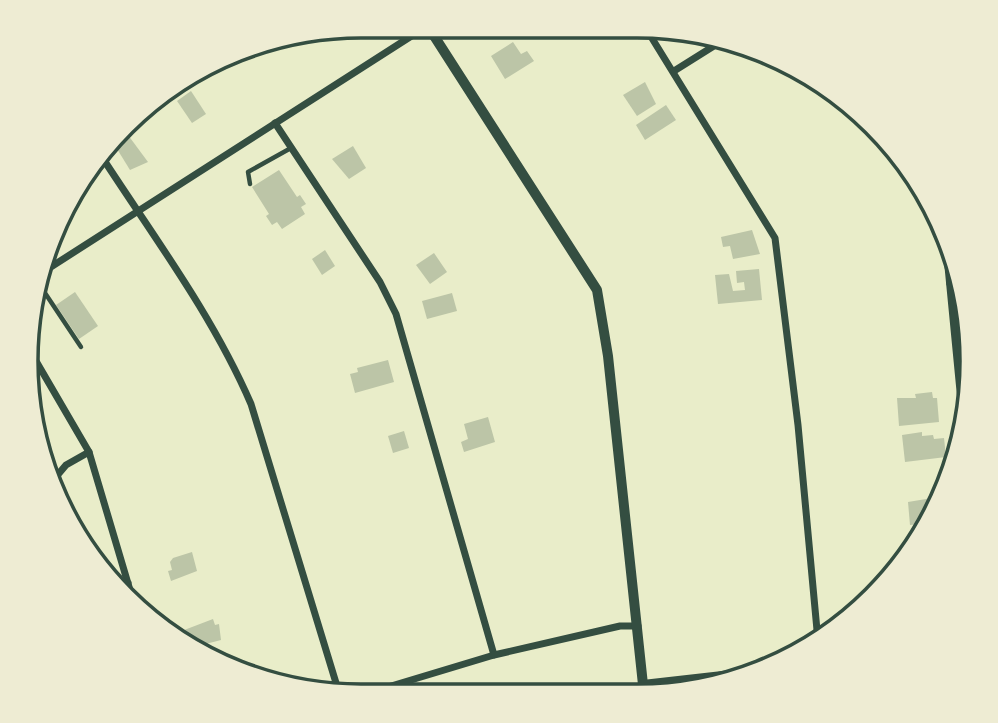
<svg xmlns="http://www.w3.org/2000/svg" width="998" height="723" viewBox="0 0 998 723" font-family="'DejaVu Sans',sans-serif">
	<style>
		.building { fill: #bcc5a7 }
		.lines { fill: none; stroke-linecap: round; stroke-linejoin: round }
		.service { stroke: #344e41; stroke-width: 4.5 }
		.minor { stroke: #344e41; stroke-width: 7 }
		.tertiary { stroke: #344e41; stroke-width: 10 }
		.rim { fill: none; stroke: #344e41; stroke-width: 3.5 }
	</style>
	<rect width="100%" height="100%" fill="#e9edc9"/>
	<g class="building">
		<path d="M513,42L521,54L527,51L534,61L505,79L491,56Z"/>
		<path d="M645,82L656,104L637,116L623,95Z"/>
		<path d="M191,91L206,114L192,123L177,101Z"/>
		<path d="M666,105L676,120L645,140L636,125Z"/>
		<path d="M128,135L148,162L130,170L114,144Z"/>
		<path d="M353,146L366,168L349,179L332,159Z"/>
		<path d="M279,170L297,197L300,195L306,204L301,207L305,214L282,229L277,222L272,225L266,216L269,214L252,187Z"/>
		<path d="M752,230L760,254L733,259L730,246L723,247L721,237Z"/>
		<path d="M325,250L335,266L322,275L312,259Z"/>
		<path d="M434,253L447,272L430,284L416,265Z"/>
		<path d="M759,269L762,300L718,304L715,275L729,274L733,291L745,290L744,282L737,283L736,271Z"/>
		<path d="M75,292L98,326L79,339L56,305Z"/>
		<path d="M452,293L457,311L427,319L422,301Z"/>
		<path d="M388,360L394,382L355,393L350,374L358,372L357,368Z"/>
		<path d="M932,392L933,398H937L939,422L899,426L897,398H916L915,394Z"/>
		<path d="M488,417L495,442L464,452L461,442L468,439L464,424Z"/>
		<path d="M404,431L409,448L393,453L388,436Z"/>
		<path d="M922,432V436L933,435L934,439L944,438L946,457L905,462L902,435Z"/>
		<path d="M938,497L929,523L910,525L908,502Z"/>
		<path d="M192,552L197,571L171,581L168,571L172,570L170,562L173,558Z"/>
		<path d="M213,619L215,625L219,624L221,640L190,648L181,640L179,632Z"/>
	</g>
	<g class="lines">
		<g class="service">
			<path d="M250,184L248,172L291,148"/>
			<path d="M39,284L81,347"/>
		</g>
		<g class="minor">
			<path d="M650,35L775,238L798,425L818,641"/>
			<path d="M674,71L725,39"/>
			<path d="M275,123L380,282L396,314L494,655"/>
			<path d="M100,154C153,236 212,314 251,404L340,696"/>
			<path d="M946,246L963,422"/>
			<path d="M43,272L424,28"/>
			<path d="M950,284L960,278"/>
			<path d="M29,349L89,452L132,597"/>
			<path d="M50,484L66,465L89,452"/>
			<path d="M108,577L128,583"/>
			<path d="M358,696L494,655L620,626H638"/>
		</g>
		<g class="tertiary">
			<path d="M429,28L597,290L608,356L644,694"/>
			<path d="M643,685L766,671"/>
		</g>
	</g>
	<path d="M0 0H998V723H0ZM361 38H637A323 323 0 0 1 960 361V361A323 323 0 0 1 637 684H361A323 323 0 0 1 38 361V361A323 323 0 0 1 361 38Z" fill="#eeecd3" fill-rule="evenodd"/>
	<path class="rim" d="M361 38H637A323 323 0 0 1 960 361V361A323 323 0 0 1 637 684H361A323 323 0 0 1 38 361V361A323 323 0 0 1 361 38Z"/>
</svg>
